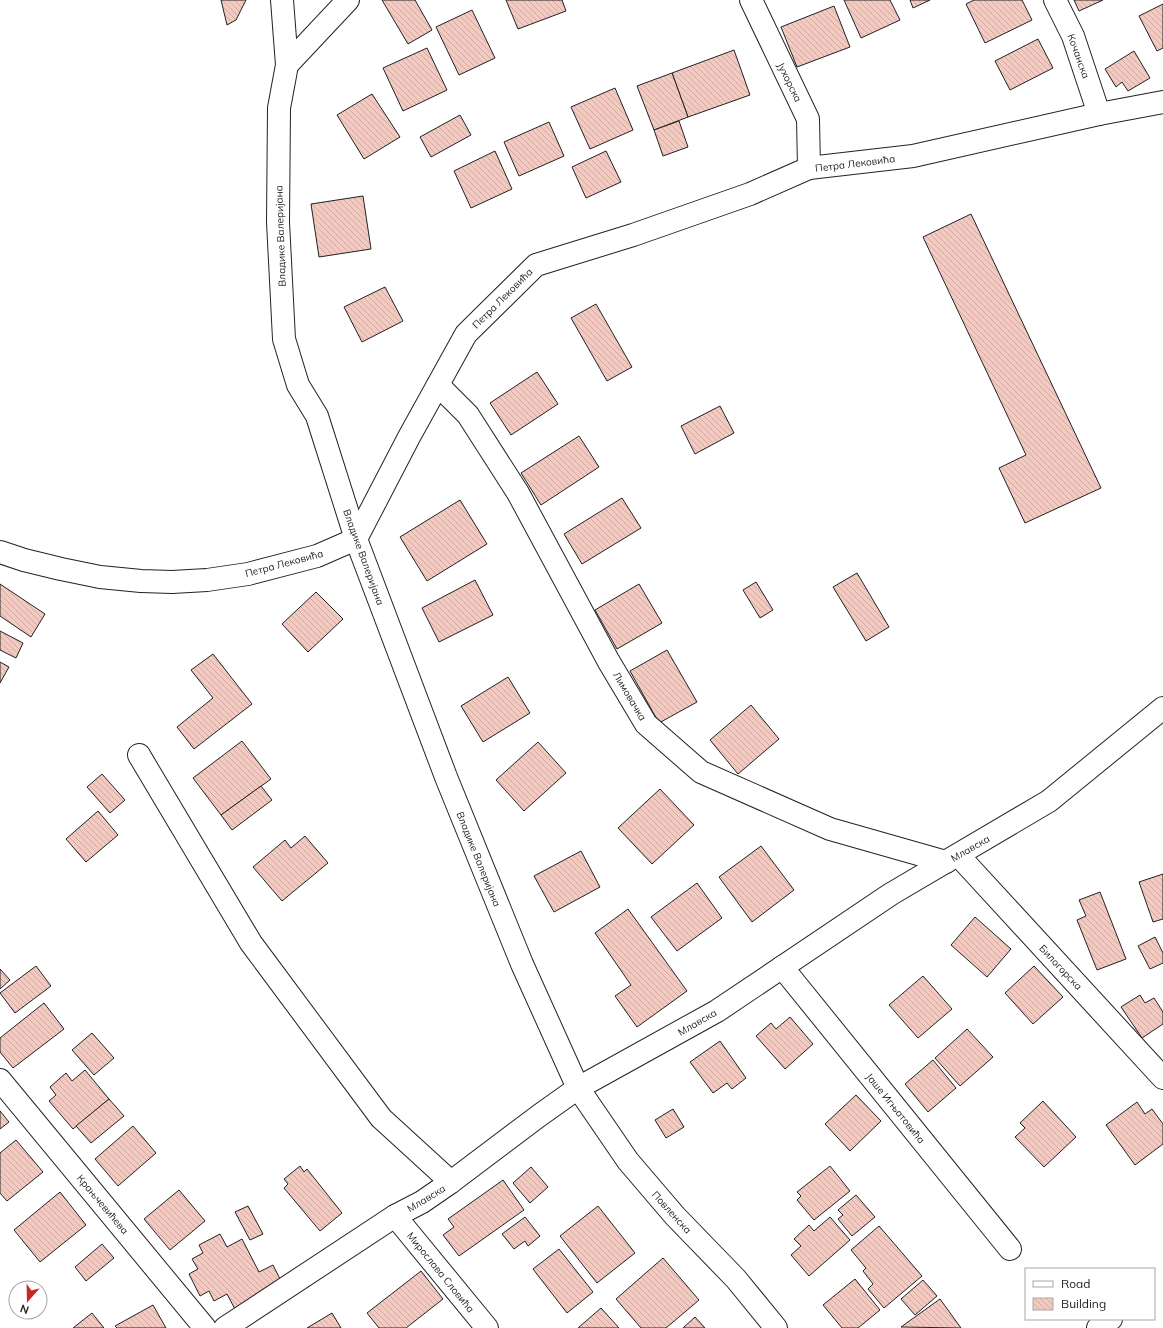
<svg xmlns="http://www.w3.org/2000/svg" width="1163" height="1328" viewBox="0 0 1163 1328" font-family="Mulish,sans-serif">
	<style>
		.building { fill: url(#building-back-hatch); stroke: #222 }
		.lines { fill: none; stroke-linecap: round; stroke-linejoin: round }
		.minor-casing { stroke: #222; stroke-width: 24 }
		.minor { stroke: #fff; stroke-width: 22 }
		.labels { text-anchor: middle; stroke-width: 3; stroke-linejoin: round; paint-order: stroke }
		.street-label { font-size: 10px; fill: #222; stroke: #fff }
	</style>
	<defs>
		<pattern id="building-back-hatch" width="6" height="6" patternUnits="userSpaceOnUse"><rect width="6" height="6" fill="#f3c9c0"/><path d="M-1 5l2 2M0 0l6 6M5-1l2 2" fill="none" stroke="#d0aca5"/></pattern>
	</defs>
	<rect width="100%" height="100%" fill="#fff"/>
	<g class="building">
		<path d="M221,0H246L236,20L227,25Z"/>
		<path d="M382,0H415L432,30L408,44Z"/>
		<path d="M506,0H562L566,11L518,29Z"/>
		<path d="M844,0H890L900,20L861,38Z"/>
		<path d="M910,0H930L913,8Z"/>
		<path d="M974,0H1022L1032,20L985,43L966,4Z"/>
		<path d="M1074,0H1103L1079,11Z"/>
		<path d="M1163,4V48L1157,51L1139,16Z"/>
		<path d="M834,6L850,47L797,67L781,27Z"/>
		<path d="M472,10L495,58L459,75L436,27Z"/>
		<path d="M1038,39L1053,68L1010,90L995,61Z"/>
		<path d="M427,48L447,90L403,111L383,68Z"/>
		<path d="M734,50L750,95L688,117L672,73Z"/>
		<path d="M1134,51L1150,78L1128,91L1122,82L1116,87L1105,69Z"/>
		<path d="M672,73L688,117L654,130L637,86Z"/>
		<path d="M615,88L633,130L590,149L571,107Z"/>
		<path d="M372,94L400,137L364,159L337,115Z"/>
		<path d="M460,115L471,135L431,157L420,137Z"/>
		<path d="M679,121L688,147L663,156L654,130Z"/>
		<path d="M549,122L564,156L519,176L504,142Z"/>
		<path d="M495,151L512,189L471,208L454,171Z"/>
		<path d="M606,151L621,182L586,198L572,167Z"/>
		<path d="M363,196L371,249L319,257L311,204Z"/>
		<path d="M971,214L1101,488L1025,523L999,468L1026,455L923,237Z"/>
		<path d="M385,287L403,321L362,342L344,307Z"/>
		<path d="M596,304L632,367L607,381L571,318Z"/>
		<path d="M537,372L558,404L511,435L490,403Z"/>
		<path d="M720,406L734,433L695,454L681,426Z"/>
		<path d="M579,436L599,467L541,505L521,473Z"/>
		<path d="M622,498L641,528L582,564L564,534Z"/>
		<path d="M460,500L487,544L427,581L400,537Z"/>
		<path d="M857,573L889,627L866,641L833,587Z"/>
		<path d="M475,580L493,615L439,642L422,608Z"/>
		<path d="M756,582L773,610L760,618L743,590Z"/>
		<path d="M0,584L45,614L31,637L0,616Z"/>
		<path d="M639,584L662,623L617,649L595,610Z"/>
		<path d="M316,592L343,619L308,652L282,624Z"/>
		<path d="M0,631L23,643L16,658L0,650Z"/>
		<path d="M667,650L697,702L659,723L630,671Z"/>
		<path d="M213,654L252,704L194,749L177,727L213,698L191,670Z"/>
		<path d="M0,662L9,667L0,683Z"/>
		<path d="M508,677L530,713L483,742L461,706Z"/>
		<path d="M751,705L779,739L738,774L710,740Z"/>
		<path d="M242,741L271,779L221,815L193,778Z"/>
		<path d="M538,742L566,773L524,811L496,780Z"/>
		<path d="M102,774L125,800L110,813L87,787Z"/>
		<path d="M261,786L272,800L232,830L221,815Z"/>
		<path d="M660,789L694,825L652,864L618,828Z"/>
		<path d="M98,811L118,835L86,862L66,839Z"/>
		<path d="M305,836L328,863L282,901L253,867L285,840L291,848Z"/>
		<path d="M761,846L794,890L752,922L719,877Z"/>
		<path d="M581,851L600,887L554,912L534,876Z"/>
		<path d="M1163,874V919L1153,922L1139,882Z"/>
		<path d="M697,883L722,918L677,951L651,917Z"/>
		<path d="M1100,892L1126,959L1097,970L1077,920L1086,916L1079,900Z"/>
		<path d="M628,909L687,991L637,1027L615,996L631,985L595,933Z"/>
		<path d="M975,917L1011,949L987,977L951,945Z"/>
		<path d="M1155,937L1163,953V963L1150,969L1138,946Z"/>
		<path d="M36,966L51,986L15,1013L0,993Z"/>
		<path d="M1034,966L1063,997L1033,1024L1005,993Z"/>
		<path d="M0,969L10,980L0,989Z"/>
		<path d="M923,976L952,1009L918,1038L889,1005Z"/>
		<path d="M1140,995L1145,1003L1154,998L1163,1012V1024L1142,1038L1121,1007Z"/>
		<path d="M44,1003L64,1029L13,1068L0,1052V1038Z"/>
		<path d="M790,1017L813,1044L785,1069L756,1036L771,1023L776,1029Z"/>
		<path d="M967,1029L993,1057L960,1086L935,1058Z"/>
		<path d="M92,1033L114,1058L94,1075L72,1050Z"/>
		<path d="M720,1041L746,1078L732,1089L727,1083L713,1093L690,1062Z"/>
		<path d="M933,1060L956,1088L928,1112L905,1084Z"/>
		<path d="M85,1070L109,1099L73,1129L49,1101L56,1095L50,1087L66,1073L72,1081Z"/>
		<path d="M856,1095L881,1121L850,1151L825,1124Z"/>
		<path d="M109,1099L124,1116L91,1143L76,1126Z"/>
		<path d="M1043,1101L1076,1137L1044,1167L1015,1137L1025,1128L1020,1123Z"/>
		<path d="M1137,1102L1145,1114L1152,1109L1163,1124V1144L1135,1165L1106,1125Z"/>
		<path d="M673,1109L684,1127L666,1138L655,1120Z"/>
		<path d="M0,1111L9,1122L0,1129Z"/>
		<path d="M133,1126L156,1153L118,1186L95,1159Z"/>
		<path d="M16,1140L43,1172L7,1201L0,1193V1153Z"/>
		<path d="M300,1166L304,1172L307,1169L342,1213L320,1231L284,1188L288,1184L284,1179Z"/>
		<path d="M830,1166L850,1191L814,1220L797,1200L801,1196L797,1192Z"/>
		<path d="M531,1167L548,1187L530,1203L513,1183Z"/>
		<path d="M503,1180L524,1210L459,1256L443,1235L454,1227L448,1219Z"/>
		<path d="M179,1190L205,1221L170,1250L144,1219Z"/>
		<path d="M60,1192L86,1225L40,1262L14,1230Z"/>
		<path d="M856,1195L875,1217L852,1236L838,1219L843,1215L838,1210Z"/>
		<path d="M248,1206L263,1234L250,1240L235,1212Z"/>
		<path d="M598,1206L635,1253L597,1283L560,1236Z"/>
		<path d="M525,1217L540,1236L528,1246L525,1241L514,1249L502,1234Z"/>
		<path d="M830,1217L850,1240L809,1276L791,1255L801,1246L794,1239L809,1225L814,1231Z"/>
		<path d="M879,1226L922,1276L884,1308L868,1289L873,1284L863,1271L866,1268L851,1250Z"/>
		<path d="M220,1234L227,1247L242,1239L259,1272L273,1265L282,1283L236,1311L227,1294L214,1301L209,1291L200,1296L189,1274L198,1269L192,1259L203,1253L199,1245Z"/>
		<path d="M102,1244L114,1258L86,1281L75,1267Z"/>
		<path d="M559,1249L593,1292L567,1313L533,1269Z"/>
		<path d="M663,1258L699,1300L666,1328H641L616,1299Z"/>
		<path d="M421,1271L443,1299L406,1328H379L367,1313Z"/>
		<path d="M855,1279L880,1310L858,1328H842L823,1305Z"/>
		<path d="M923,1280L937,1296L915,1315L901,1299Z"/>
		<path d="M940,1299L961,1328L901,1327Z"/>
		<path d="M153,1305L166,1328H117L115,1326Z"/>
		<path d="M601,1308L619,1328H578Z"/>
		<path d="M92,1313L104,1328H73Z"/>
		<path d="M332,1313L341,1328H307Z"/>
		<path d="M695,1317L705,1328H683Z"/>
	</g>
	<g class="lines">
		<defs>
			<g id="minor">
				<path d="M282,0L287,65L279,108L278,222L284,339L298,385L317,416L356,539L446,777L522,964L578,1088L628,1161L675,1216L736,1279L776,1328"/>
				<path d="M751,0L808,119L809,168"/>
				<path d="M1055,0L1073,36L1099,114"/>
				<path d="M287,65L348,0"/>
				<path d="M438,385L468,415L518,493L609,662L646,724L701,772L830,829L946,862"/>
				<path d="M0,552L24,560L61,569L100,577L141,581L172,582L207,580L248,574L317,556L356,539L409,437L466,334L536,265L633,235L750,194L809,168L913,156L1099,114L1163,102"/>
				<path d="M139,755L251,943L381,1118L451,1182"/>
				<path d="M958,855L1163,1078"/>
				<path d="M782,967L1010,1249"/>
				<path d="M0,1080L205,1328"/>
				<path d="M395,1216L487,1328"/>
				<path d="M225,1328L395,1216L422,1202L451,1182L540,1115L578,1088L717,1011L891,894L1049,801L1163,708"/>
				<path d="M1098,1328L1111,1319"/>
			</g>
		</defs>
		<use href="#minor" class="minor-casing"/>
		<use href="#minor" class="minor"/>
	</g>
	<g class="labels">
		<g class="street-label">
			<text transform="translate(1079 56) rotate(70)" y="4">Кочанска</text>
			<text transform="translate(790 82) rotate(64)" y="4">Јухорска</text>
			<text transform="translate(855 163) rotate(-7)" y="4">Петра Лековића</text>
			<text transform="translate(280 236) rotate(-92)" y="4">Владике Валеријана</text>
			<text transform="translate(502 298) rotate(-45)" y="4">Петра Лековића</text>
			<text transform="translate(364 557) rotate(70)" y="4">Владике Валеријана</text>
			<text transform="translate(284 563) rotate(-15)" y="4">Петра Лековића</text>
			<text transform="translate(630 696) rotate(59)" y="4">Лимовачка</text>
			<text transform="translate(970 848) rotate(-30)" y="4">Млавска</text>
			<text transform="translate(479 859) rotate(68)" y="4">Владике Валеријана</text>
			<text transform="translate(1061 967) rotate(47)" y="4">Билогорска</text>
			<text transform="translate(697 1022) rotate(-30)" y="4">Млавска</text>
			<text transform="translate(896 1108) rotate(51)" y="4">Јаше Игњатовића</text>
			<text transform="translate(426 1198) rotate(-31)" y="4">Млавска</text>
			<text transform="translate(103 1204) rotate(50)" y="4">Крањчевићева</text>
			<text transform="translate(672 1212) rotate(48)" y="4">Повленска</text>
			<text transform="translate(441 1272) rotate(51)" y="4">Мирослава Словића</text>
		</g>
	</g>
	<rect x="1025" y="1268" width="130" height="52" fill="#ffffff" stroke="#a7a7a7"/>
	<rect x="1033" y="1281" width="20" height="6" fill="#ffffff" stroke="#a7a7a7"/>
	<text x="1061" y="1288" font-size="12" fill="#222222">Road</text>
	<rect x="1033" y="1298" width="20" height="12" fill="url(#building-back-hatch)" stroke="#a7a7a7"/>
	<text x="1061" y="1308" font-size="12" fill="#222222">Building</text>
	<g transform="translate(28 1300) rotate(200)"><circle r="19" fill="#ffffff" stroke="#a7a7a7"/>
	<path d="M0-3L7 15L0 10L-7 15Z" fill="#c62828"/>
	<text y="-6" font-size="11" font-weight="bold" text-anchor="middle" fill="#222222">N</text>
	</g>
</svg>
